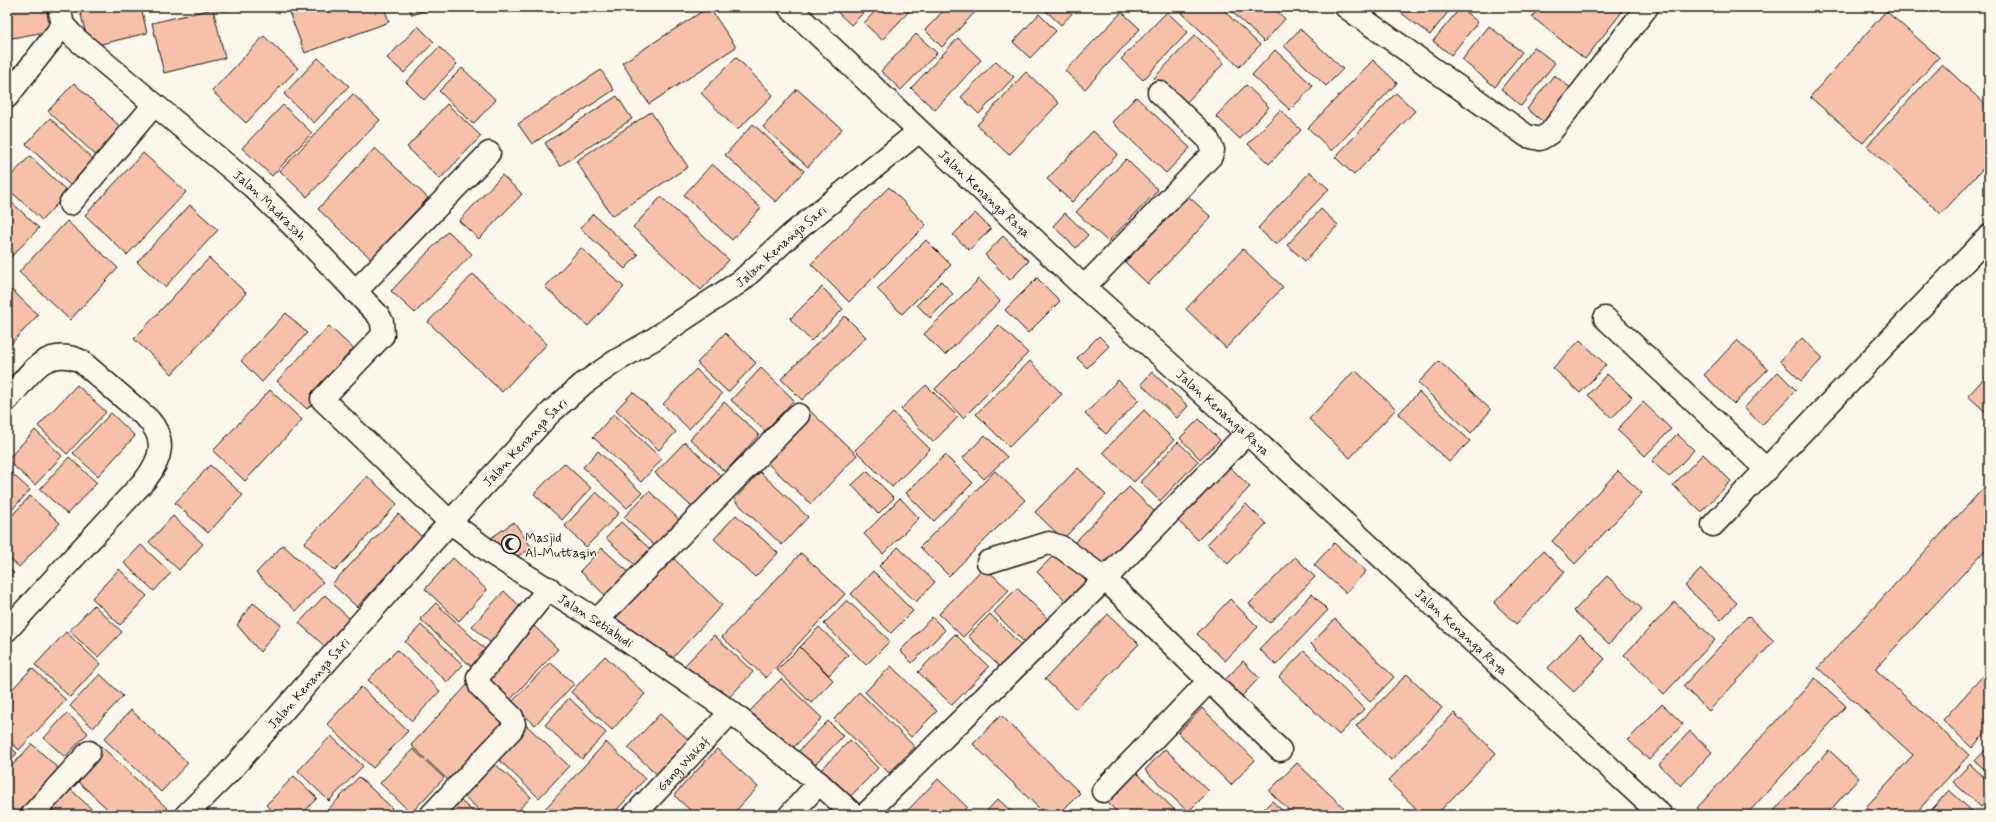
<svg xmlns="http://www.w3.org/2000/svg" width="1996" height="822" viewBox="0 0 1996 822" font-family="Mynerve,sans-serif">
	<style>
		.building { fill: #f6c1a8; stroke: #1c1c1c }
		.lines { fill: none; stroke-linecap: round; stroke-linejoin: round }
		.minor-casing { stroke: #1c1c1c; stroke-width: 25 }
		.minor { stroke: #fbf7ec; stroke-width: 22 }
		.labels { text-anchor: middle; stroke-width: 3; stroke-linejoin: round; paint-order: stroke }
		.street-label { font-size: 13px; fill: #1c1c1c; stroke: #fbf7ec }
		.poi-label { font-size: 13px; fill: #1c1c1c; stroke: #fbf7ec; text-anchor: start }
	</style>
	<rect width="100%" height="100%" fill="#fbf7ec"/>
	<filter id="ink" filterUnits="userSpaceOnUse"><feTurbulence type="fractalNoise" baseFrequency=".025" numOctaves="2"/><feDisplacementMap in="SourceGraphic" scale="8" xChannelSelector="R" yChannelSelector="G"/><feConvolveMatrix kernelMatrix="1 2 1 2 8 2 1 2 1" color-interpolation-filters="sRGB"/></filter>
	<g filter="url(#ink)">
		<g class="building">
			<path d="M7,7H46L50,31L7,39Z"/>
			<path d="M79,7H141L147,33L89,47Z"/>
			<path d="M223,7H241L224,11Z"/>
			<path d="M287,7H384L389,22L305,53Z"/>
			<path d="M409,7H436L412,15Z"/>
			<path d="M709,7L736,47L649,104L622,63Z"/>
			<path d="M832,7H869L851,25Z"/>
			<path d="M879,7L912,8L882,40L864,23Z"/>
			<path d="M947,7H980L942,47L925,30Z"/>
			<path d="M1049,7H1078L1061,25L1046,11Z"/>
			<path d="M1188,7H1220L1260,45L1239,67L1182,13Z"/>
			<path d="M1227,7H1272L1285,19L1264,42Z"/>
			<path d="M1397,7H1452L1430,35L1396,9Z"/>
			<path d="M1540,7H1615L1622,12L1585,59L1532,17Z"/>
			<path d="M1460,8L1478,22L1451,55L1433,41Z"/>
			<path d="M213,9L225,58L164,73L152,23Z"/>
			<path d="M1886,11L1939,57L1863,143L1810,97Z"/>
			<path d="M1122,12L1140,29L1085,89L1065,71Z"/>
			<path d="M1167,12L1188,32L1143,80L1121,59Z"/>
			<path d="M1039,14L1056,31L1030,58L1013,42Z"/>
			<path d="M418,26L434,42L404,73L387,58Z"/>
			<path d="M1489,26L1522,52L1495,87L1462,60Z"/>
			<path d="M1300,29L1343,69L1326,86L1284,46Z"/>
			<path d="M916,34L937,53L901,90L881,71Z"/>
			<path d="M1195,35L1224,63L1183,106L1154,78Z"/>
			<path d="M264,36L298,68L246,123L212,91Z"/>
			<path d="M958,38L981,60L935,110L911,88Z"/>
			<path d="M439,47L457,64L424,100L406,82Z"/>
			<path d="M1534,47L1555,63L1521,106L1501,89Z"/>
			<path d="M1275,50L1313,86L1290,110L1252,75Z"/>
			<path d="M736,57L773,95L737,130L701,93Z"/>
			<path d="M318,58L349,86L314,123L284,94Z"/>
			<path d="M1373,60L1397,83L1332,151L1308,128Z"/>
			<path d="M996,61L1014,77L979,114L961,97Z"/>
			<path d="M1942,64L1989,108V162L1941,214L1867,146Z"/>
			<path d="M462,68L496,100L473,124L439,91Z"/>
			<path d="M601,70L614,90L532,144L518,124Z"/>
			<path d="M1026,72L1059,103L1009,155L977,125Z"/>
			<path d="M1554,75L1577,93L1550,127L1527,109Z"/>
			<path d="M74,83L127,133L101,160L48,111Z"/>
			<path d="M1246,85L1269,107L1240,139L1216,116Z"/>
			<path d="M797,89L842,129L808,167L763,127Z"/>
			<path d="M1396,93L1415,111L1354,175L1335,157Z"/>
			<path d="M353,94L380,120L307,197L280,171Z"/>
			<path d="M617,96L632,119L560,166L545,143Z"/>
			<path d="M1136,97L1190,148L1166,173L1112,122Z"/>
			<path d="M447,104L481,136L440,179L407,147Z"/>
			<path d="M283,105L312,133L272,176L242,148Z"/>
			<path d="M1280,110L1301,130L1269,164L1248,144Z"/>
			<path d="M651,112L688,167L612,216L576,161Z"/>
			<path d="M50,118L97,163L73,188L26,144Z"/>
			<path d="M753,124L804,171L776,202L725,155Z"/>
			<path d="M1093,131L1118,154L1072,202L1047,179Z"/>
			<path d="M375,148L428,198L371,259L318,209Z"/>
			<path d="M143,153L186,192L127,255L85,215Z"/>
			<path d="M30,156L68,192L42,220L7,188V180Z"/>
			<path d="M1126,159L1158,190L1108,242L1076,212Z"/>
			<path d="M712,164L761,208L732,240L684,195Z"/>
			<path d="M1310,172L1329,189L1276,245L1258,228Z"/>
			<path d="M502,175L522,194L479,239L459,221Z"/>
			<path d="M889,187L926,225L849,302L811,264Z"/>
			<path d="M1188,196L1211,217L1148,284L1125,262Z"/>
			<path d="M661,197L729,260L701,290L633,227Z"/>
			<path d="M7,198L39,228L7,261Z"/>
			<path d="M190,205L218,230L165,287L137,262Z"/>
			<path d="M1321,209L1338,225L1305,261L1287,245Z"/>
			<path d="M975,213L991,229L969,250L953,235Z"/>
			<path d="M1065,213L1088,235L1076,248L1053,226Z"/>
			<path d="M593,214L638,255L625,269L580,228Z"/>
			<path d="M67,221L118,268L70,320L19,272Z"/>
			<path d="M448,231L472,254L415,313L391,291Z"/>
			<path d="M1003,236L1029,261L1010,280L985,255Z"/>
			<path d="M926,240L951,265L902,314L877,289Z"/>
			<path d="M581,248L624,287L588,326L545,287Z"/>
			<path d="M1243,249L1283,287L1226,348L1186,309Z"/>
			<path d="M209,258L246,293L172,374L134,339Z"/>
			<path d="M473,274L547,344L502,392L428,322Z"/>
			<path d="M1037,278L1060,301L1028,333L1005,310Z"/>
			<path d="M979,279L1000,301L945,355L924,334Z"/>
			<path d="M941,281L953,294L930,318L917,305Z"/>
			<path d="M822,287L843,309L811,341L790,319Z"/>
			<path d="M12,290L38,315L7,348V295Z"/>
			<path d="M286,313L307,333L262,382L241,361Z"/>
			<path d="M845,316L866,337L802,400L781,379Z"/>
			<path d="M999,325L1028,353L963,418L935,389Z"/>
			<path d="M329,326L359,354L307,409L277,381Z"/>
			<path d="M725,333L756,363L728,392L697,363Z"/>
			<path d="M1099,336L1109,346L1087,368L1077,358Z"/>
			<path d="M1802,338L1823,358L1801,381L1780,361Z"/>
			<path d="M1580,340L1606,365L1580,393L1553,368Z"/>
			<path d="M1737,340L1768,369L1734,404L1704,375Z"/>
			<path d="M1030,361L1062,394L1009,447L976,414Z"/>
			<path d="M1439,361L1491,410L1471,433L1418,383Z"/>
			<path d="M761,368L794,400L765,431L731,400Z"/>
			<path d="M696,369L722,394L689,429L663,404Z"/>
			<path d="M1355,370L1396,409L1350,458L1309,419Z"/>
			<path d="M1152,372L1188,406L1177,418L1141,384Z"/>
			<path d="M1778,372L1796,390L1762,425L1744,408Z"/>
			<path d="M1607,374L1632,397L1612,418L1588,395Z"/>
			<path d="M1987,375L1989,377V415L1968,396Z"/>
			<path d="M1118,380L1139,400L1106,434L1085,414Z"/>
			<path d="M77,385L106,412L67,454L38,426Z"/>
			<path d="M926,385L958,417L933,442L901,409Z"/>
			<path d="M270,390L302,420L245,481L213,451Z"/>
			<path d="M633,392L676,432L659,450L616,410Z"/>
			<path d="M1419,392L1470,441L1449,462L1398,414Z"/>
			<path d="M724,402L759,435L725,472L690,439Z"/>
			<path d="M1643,402L1671,429L1645,456L1617,430Z"/>
			<path d="M1144,410L1174,440L1134,482L1103,452Z"/>
			<path d="M810,411L857,455L811,504L764,460Z"/>
			<path d="M111,413L135,436L98,476L73,453Z"/>
			<path d="M893,413L930,449L892,487L855,450Z"/>
			<path d="M614,414L662,459L641,482L593,437Z"/>
			<path d="M1199,419L1220,440L1200,459L1180,438Z"/>
			<path d="M35,430L62,456L35,485L7,460Z"/>
			<path d="M1677,434L1694,450L1669,477L1652,461Z"/>
			<path d="M985,435L1007,457L984,479L963,458Z"/>
			<path d="M685,442L722,477L693,508L655,473Z"/>
			<path d="M1178,442L1198,461L1160,501L1140,482Z"/>
			<path d="M598,451L642,493L627,508L583,467Z"/>
			<path d="M1703,454L1731,481L1701,512L1673,485Z"/>
			<path d="M945,455L973,483L934,521L906,493Z"/>
			<path d="M69,457L97,483L67,514L40,489Z"/>
			<path d="M564,463L591,488L562,520L534,494Z"/>
			<path d="M210,465L243,495L208,533L175,503Z"/>
			<path d="M1228,465L1250,487L1198,540L1176,519Z"/>
			<path d="M1078,468L1106,495L1063,539L1035,512Z"/>
			<path d="M7,469L30,490L7,515Z"/>
			<path d="M867,471L894,498L878,514L852,485Z"/>
			<path d="M995,471L1025,500L949,576L920,547Z"/>
			<path d="M1618,471L1642,493L1575,564L1552,541Z"/>
			<path d="M760,472L808,517L782,545L734,500Z"/>
			<path d="M367,476L397,504L335,571L304,543Z"/>
			<path d="M1989,482V546L1875,669L1969,755L1914,815H1874L1866,807L1913,755L1818,668Z"/>
			<path d="M1129,487L1155,512L1097,572L1071,546Z"/>
			<path d="M649,491L685,525L661,552L624,517Z"/>
			<path d="M596,492L619,513L586,547L565,526Z"/>
			<path d="M30,496L60,523L19,567L7,556V521Z"/>
			<path d="M900,498L919,518L883,554L864,534Z"/>
			<path d="M1246,504L1266,524L1228,564L1207,544Z"/>
			<path d="M398,514L422,537L357,607L332,584Z"/>
			<path d="M736,515L778,553L755,577L714,539Z"/>
			<path d="M173,516L203,544L179,570L149,542Z"/>
			<path d="M514,522L532,548L509,561L488,540Z"/>
			<path d="M621,522L651,550L636,566L606,538Z"/>
			<path d="M1334,543L1366,571L1346,593L1314,565Z"/>
			<path d="M141,545L171,573L154,591L124,563Z"/>
			<path d="M283,545L323,582L296,611L256,573Z"/>
			<path d="M898,547L935,582L916,602L879,566Z"/>
			<path d="M602,548L635,578L612,602L580,571Z"/>
			<path d="M1543,551L1565,572L1516,624L1494,603Z"/>
			<path d="M1057,552L1088,583L1068,603L1037,572Z"/>
			<path d="M801,553L845,594L766,678L722,637Z"/>
			<path d="M670,555L722,605L666,665L613,615Z"/>
			<path d="M1295,557L1315,577L1270,623L1249,604Z"/>
			<path d="M453,558L487,590L459,621L425,589Z"/>
			<path d="M7,567L14,573L7,580Z"/>
			<path d="M984,567L1009,590L963,637L939,614Z"/>
			<path d="M119,569L147,596L120,625L92,598Z"/>
			<path d="M1701,569L1737,603L1721,620L1685,586Z"/>
			<path d="M873,571L913,611L891,633L851,594Z"/>
			<path d="M1607,576L1642,609L1609,644L1574,611Z"/>
			<path d="M1017,588L1050,621L1027,645L994,612Z"/>
			<path d="M504,591L527,613L495,647L472,626Z"/>
			<path d="M1312,594L1328,610L1276,665L1259,649Z"/>
			<path d="M325,595L354,623L329,650L299,623Z"/>
			<path d="M1230,599L1258,627L1225,661L1197,634Z"/>
			<path d="M847,600L890,641L866,665L824,624Z"/>
			<path d="M1675,602L1715,640L1664,694L1624,655Z"/>
			<path d="M253,603L281,625L260,652L237,625Z"/>
			<path d="M436,603L489,653L474,669L420,619Z"/>
			<path d="M94,605L122,632L98,657L69,631Z"/>
			<path d="M990,614L1024,648L1003,670L968,636Z"/>
			<path d="M1108,614L1139,644L1076,709L1045,679Z"/>
			<path d="M1748,616L1774,641L1709,711L1683,686Z"/>
			<path d="M932,617L945,630L912,663L900,651Z"/>
			<path d="M1335,619L1394,677L1370,702L1311,644Z"/>
			<path d="M421,625L463,665L447,682L405,642Z"/>
			<path d="M533,625L558,649L508,702L483,678Z"/>
			<path d="M819,627L848,655L829,675L800,647Z"/>
			<path d="M66,632L100,664L70,697L35,665Z"/>
			<path d="M955,634L989,667L952,705L918,672Z"/>
			<path d="M1580,634L1605,659L1574,692L1548,668Z"/>
			<path d="M714,635L753,672L723,704L684,666Z"/>
			<path d="M800,647L833,680L811,703L777,670Z"/>
			<path d="M397,650L440,691L412,721L368,680Z"/>
			<path d="M1304,651L1364,709L1339,735L1279,677Z"/>
			<path d="M605,656L645,694L612,730L571,692Z"/>
			<path d="M1243,661L1259,678L1242,696L1225,680Z"/>
			<path d="M550,662L574,684L535,725L511,703Z"/>
			<path d="M891,666L937,711L911,737L865,692Z"/>
			<path d="M32,668L66,700L19,750L7,739V695Z"/>
			<path d="M1989,669V729L1972,748L1943,720Z"/>
			<path d="M100,674L123,696L93,728L70,706Z"/>
			<path d="M1407,674L1442,708L1391,760L1356,726Z"/>
			<path d="M1815,678L1846,706L1746,815H1705L1697,808Z"/>
			<path d="M781,679L822,718L790,751L749,712Z"/>
			<path d="M470,682L508,717L448,780L411,745Z"/>
			<path d="M361,687L408,731L373,768L327,724Z"/>
			<path d="M859,692L915,747L889,773L834,719Z"/>
			<path d="M569,698L606,733L582,759L545,725Z"/>
			<path d="M1662,704L1683,724L1649,760L1628,740Z"/>
			<path d="M1202,708L1255,760L1231,785L1178,733Z"/>
			<path d="M131,710L188,763L161,792L104,739Z"/>
			<path d="M67,713L88,733L65,757L44,738Z"/>
			<path d="M1454,713L1496,753L1436,815H1423L1388,781Z"/>
			<path d="M660,714L691,742L659,776L628,748Z"/>
			<path d="M1001,715L1080,793L1058,815H1046L973,744Z"/>
			<path d="M828,721L843,736L811,769L796,754Z"/>
			<path d="M524,723L569,766L539,798L494,755Z"/>
			<path d="M1690,731L1712,752L1681,786L1659,765Z"/>
			<path d="M331,736L363,766L329,801L298,771Z"/>
			<path d="M850,740L878,768L846,801L817,774Z"/>
			<path d="M606,742L645,779L612,815H549L544,810Z"/>
			<path d="M7,744L17,753L7,764Z"/>
			<path d="M32,744L59,769L17,815H14L7,809V771Z"/>
			<path d="M101,746L171,812L168,815H114L72,776Z"/>
			<path d="M1989,746V773L1975,761Z"/>
			<path d="M413,749L444,778L411,813L380,783Z"/>
			<path d="M717,749L758,787L732,815H695L674,795Z"/>
			<path d="M1165,749L1209,791L1188,812L1145,770Z"/>
			<path d="M1829,750L1859,778L1826,815H1770Z"/>
			<path d="M492,761L531,797L514,815H484L461,793Z"/>
			<path d="M1297,763L1344,808L1337,815H1294L1269,791Z"/>
			<path d="M1970,764L1989,782V798L1981,807L1953,782Z"/>
			<path d="M1137,773L1180,815H1120L1108,803Z"/>
			<path d="M294,776L317,798L301,815H277L266,805Z"/>
			<path d="M359,777L392,808L386,815H323Z"/>
			<path d="M938,779L967,807L959,815H903Z"/>
			<path d="M66,785L98,815H38Z"/>
			<path d="M1949,790L1976,815H1927Z"/>
			<path d="M998,799L1015,815H983Z"/>
			<path d="M461,801L477,815H447Z"/>
			<path d="M1272,801L1287,815H1258Z"/>
			<path d="M1092,808L1099,815H1085Z"/>
		</g>
		<g class="lines">
			<defs>
				<g id="minor">
					<path id="s1" d="M59,7L63,25L74,37L253,187L294,227L378,315L382,322L383,335L322,399L450,522L494,555L597,620L731,712L819,783L854,815"/>
					<path id="s2" d="M789,7L1084,287L1247,433L1661,815"/>
					<path d="M1346,7L1527,136L1540,139L1550,133L1647,7"/>
					<path d="M7,97L63,25"/>
					<path d="M70,204L154,105"/>
					<path d="M1084,287L1211,156L1213,150L1207,138L1159,92"/>
					<path d="M355,292L489,153"/>
					<path d="M1605,318L1767,470"/>
					<path d="M7,400C29,376 44,345 81,361L148,419C167,440 161,459 146,479L7,630"/>
					<path d="M1713,525L1989,236"/>
					<path d="M988,562L1049,543L1061,547L1105,579L1280,750"/>
					<path d="M597,620L798,415"/>
					<path d="M1103,791L1209,681"/>
					<path d="M32,815L89,752"/>
					<path id="s3" d="M186,815L231,770L450,522L550,413L583,384L616,361L654,339L741,281L793,233L918,132"/>
					<path d="M431,815L512,729L514,724L512,717L480,686L478,677L549,588"/>
					<path id="s4" d="M634,815L731,712"/>
					<path d="M790,815L819,783"/>
					<path d="M865,815L1105,579L1247,433"/>
				</g>
			</defs>
			<use href="#minor" class="minor-casing"/>
			<use href="#minor" class="minor"/>
		</g>
	</g>
	<defs>
		<symbol id="mosque-ring" viewBox="-11 -11 22 22"><circle r="9.5" fill="#fbf7ec" stroke="#1c1c1c" stroke-width="1.5"/><path d="M3.5-4.9A6 6 0 1 0 3.5 4.9A5 5 0 1 1 3.5-4.9Z" fill="#1c1c1c"/></symbol>
	</defs>
	<g fill-rule="evenodd">
		<use href="#mosque-ring" x="500" y="533" width="22" height="22"/>
	</g>
	<g class="labels">
		<g class="street-label">
			<text dy="5" stroke="none"><textPath href="#s2" startOffset="270">Jalan Kenanga Raya</textPath></text>
			<text dy="5" stroke="none"><textPath href="#s1" startOffset="293">Jalan Madrasah</textPath></text>
			<text dy="5" stroke="none"><textPath href="#s3" startOffset="828">Jalan Kenanga Sari</textPath></text>
			<text dy="5" stroke="none"><textPath href="#s2" startOffset="594">Jalan Kenanga Raya</textPath></text>
			<text dy="5" stroke="none"><textPath href="#s3" startOffset="504">Jalan Kenanga Sari</textPath></text>
			<text dy="5" stroke="none"><textPath href="#s1" startOffset="910">Jalan Setiabudi</textPath></text>
			<text dy="5" stroke="none"><textPath href="#s2" startOffset="918">Jalan Kenanga Raya</textPath></text>
			<text dy="5" stroke="none"><textPath href="#s3" startOffset="180">Jalan Kenanga Sari</textPath></text>
			<text dy="5" stroke="none"><textPath href="#s4" startOffset="71">Gang Wakaf</textPath></text>
		</g>
		<g class="poi-label">
			<text x="525" y="542">Masjid<tspan x="525" dy="15">Al-Muttaqin</tspan></text>
		</g>
	</g>
	<rect width="1996" height="822" fill="none" stroke="#fbf7ec" stroke-width="24"/>
	<rect x="12" y="12" width="1972" height="798" fill="none" stroke="#1c1c1c" stroke-width="1.5" filter="url(#ink)"/>
</svg>
